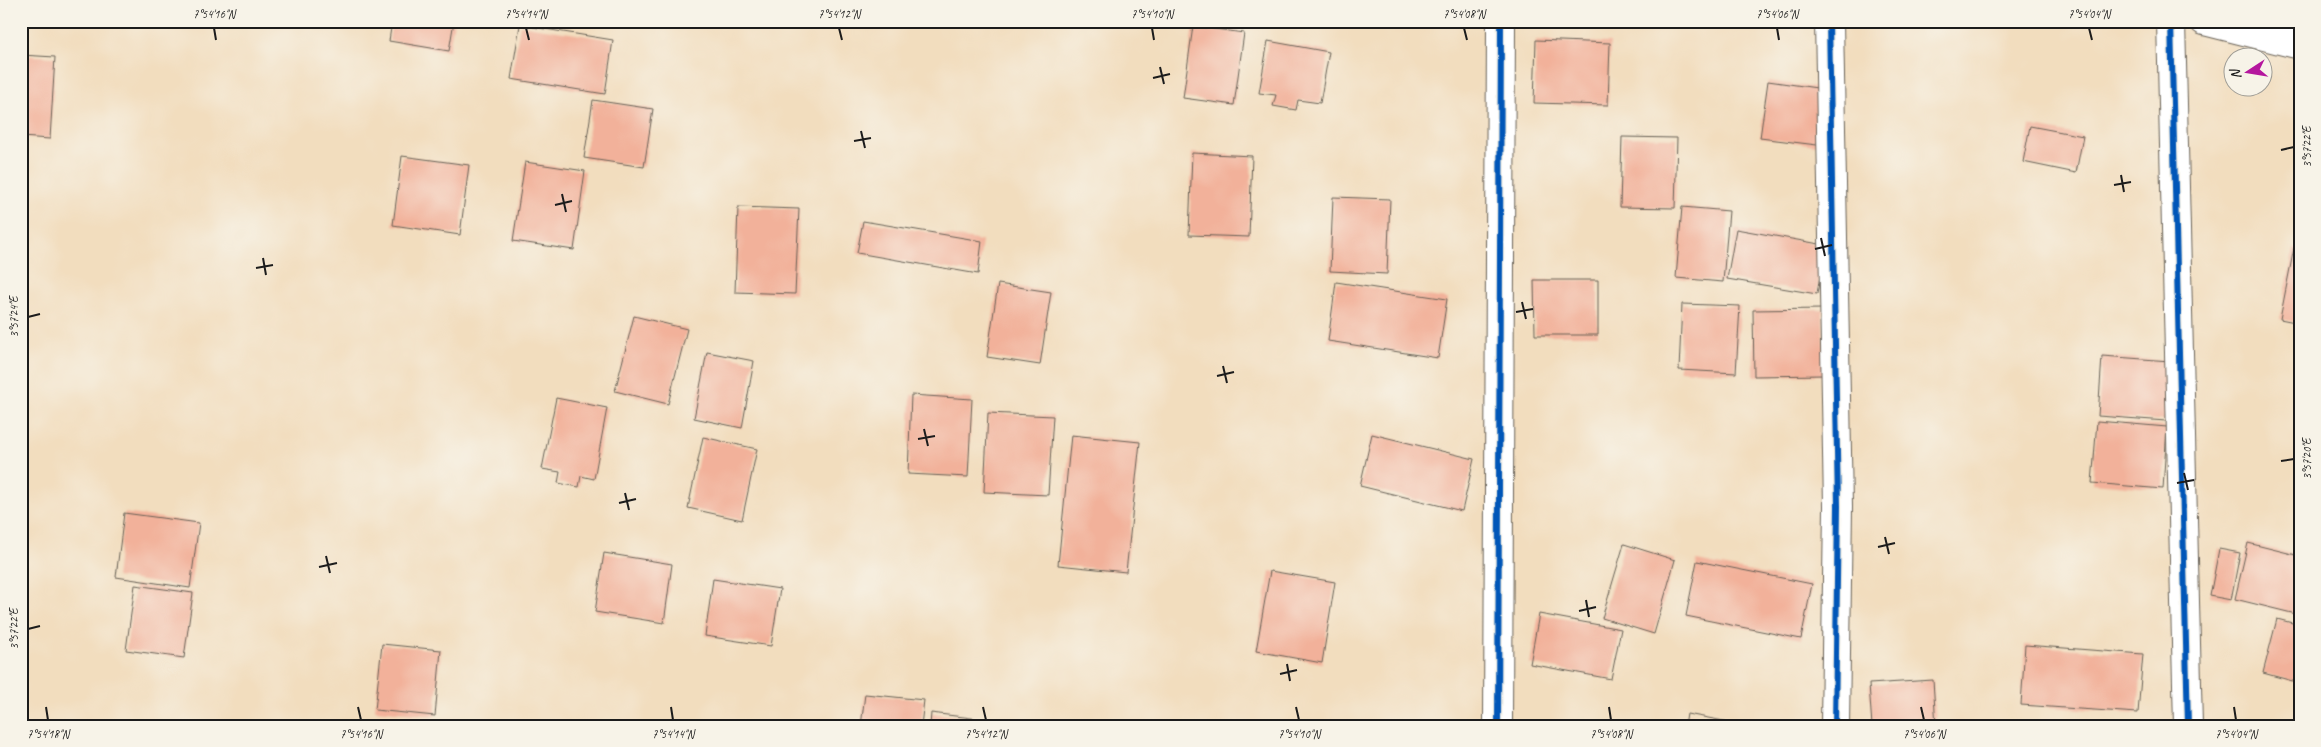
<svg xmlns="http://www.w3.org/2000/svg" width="2321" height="747" viewBox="0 0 2321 747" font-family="Caveat,sans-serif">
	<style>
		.building { fill: #f2b19a }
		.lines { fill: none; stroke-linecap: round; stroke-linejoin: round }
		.minor-casing { stroke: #676055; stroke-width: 30 }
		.minor { stroke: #fff; stroke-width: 28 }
		.cycleway-casing { stroke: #f7f3e8; stroke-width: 9 }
		.cycleway { stroke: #0057b8; stroke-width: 6 }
		.ticks { fill: none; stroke: #1c1c1c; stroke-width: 2 }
		.neatline { fill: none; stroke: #1c1c1c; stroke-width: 2 }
		.ticks-label { font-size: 12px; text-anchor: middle; fill: #1c1c1c }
	</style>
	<rect width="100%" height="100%" fill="#f7f3e8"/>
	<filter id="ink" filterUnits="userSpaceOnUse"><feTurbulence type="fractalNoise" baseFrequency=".02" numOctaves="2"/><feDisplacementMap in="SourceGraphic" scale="10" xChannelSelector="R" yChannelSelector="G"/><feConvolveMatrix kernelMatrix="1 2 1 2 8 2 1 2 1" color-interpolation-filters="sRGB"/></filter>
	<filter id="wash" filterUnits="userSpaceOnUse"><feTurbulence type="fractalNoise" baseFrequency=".0096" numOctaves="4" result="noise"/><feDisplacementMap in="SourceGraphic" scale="20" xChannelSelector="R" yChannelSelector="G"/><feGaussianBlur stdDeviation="1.12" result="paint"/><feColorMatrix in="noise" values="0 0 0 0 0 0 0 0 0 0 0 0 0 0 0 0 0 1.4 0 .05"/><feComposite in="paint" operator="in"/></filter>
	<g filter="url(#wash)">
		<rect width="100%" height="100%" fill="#f2ddbe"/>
		<g id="blocks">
			<g class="building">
				<path d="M392,21H454L449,51L389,41Z"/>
				<path d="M520,25L613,40L605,94L511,79Z"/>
				<path d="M1193,26L1244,33L1234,105L1183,98Z"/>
				<path d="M1536,40L1610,43L1608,105L1534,103Z"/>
				<path d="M1268,41L1329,52L1320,103L1298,100L1296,110L1273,106L1276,95L1259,93Z"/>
				<path d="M21,55L55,57L50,139L21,137Z"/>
				<path d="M1768,81L1824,89L1817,145L1760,138Z"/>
				<path d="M593,100L653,109L644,167L584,158Z"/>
				<path d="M2030,126L2083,136L2076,173L2023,162Z"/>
				<path d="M1622,137L1677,138L1675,208L1620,207Z"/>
				<path d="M1192,153L1252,156L1249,237L1189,235Z"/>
				<path d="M402,156L469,165L460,235L393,225Z"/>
				<path d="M525,162L585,171L574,250L513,241Z"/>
				<path d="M1333,197L1390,199L1387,274L1330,271Z"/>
				<path d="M738,207L799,209L795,294L735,292Z"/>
				<path d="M1682,207L1729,211L1723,282L1676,278Z"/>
				<path d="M863,221L982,241L978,274L857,253Z"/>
				<path d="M1736,229L1825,245L1817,294L1727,279Z"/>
				<path d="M2294,248L2300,249V323L2280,319Z"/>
				<path d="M1534,280H1598V335H1535Z"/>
				<path d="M1336,282L1447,299L1438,358L1328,341Z"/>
				<path d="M998,284L1051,292L1040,365L987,357Z"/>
				<path d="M1682,304L1740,306L1736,373L1679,370Z"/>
				<path d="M1823,309L1824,375L1754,376L1753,310Z"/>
				<path d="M634,316L687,329L668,404L615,391Z"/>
				<path d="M707,352L754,361L742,428L694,418Z"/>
				<path d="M2102,356L2170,361L2166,421L2098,416Z"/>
				<path d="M911,395L972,399L968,477L908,474Z"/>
				<path d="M556,398L607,408L594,479L581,476L579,487L558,483L560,472L542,469Z"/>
				<path d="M988,413L1053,416L1048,495L984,492Z"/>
				<path d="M2097,421L2167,427L2163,489L2092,483Z"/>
				<path d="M1372,434L1474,459L1462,511L1360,486Z"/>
				<path d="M1071,435L1140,442L1126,572L1058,565Z"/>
				<path d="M703,437L757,449L742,520L688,508Z"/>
				<path d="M124,513L199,523L190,588L116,577Z"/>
				<path d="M2248,543L2300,556V615L2235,599Z"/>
				<path d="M1624,544L1675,560L1654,634L1602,618Z"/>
				<path d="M2219,549L2240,553L2231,600L2210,596Z"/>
				<path d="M604,553L672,564L664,623L595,612Z"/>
				<path d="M1697,561L1812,584L1801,639L1686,616Z"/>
				<path d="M1270,571L1335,582L1322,663L1256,651Z"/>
				<path d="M713,579L780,589L771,646L705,636Z"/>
				<path d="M135,585L193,593L184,658L126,650Z"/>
				<path d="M1539,614L1621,629L1611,679L1530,664Z"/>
				<path d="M2277,619L2300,625V683L2263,673Z"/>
				<path d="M382,644L441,650L435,716L375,710Z"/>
				<path d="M2025,645L2143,654L2138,713L2021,705Z"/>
				<path d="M1933,680L1936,726H1872L1869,684Z"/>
				<path d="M865,694L924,700L921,726H861Z"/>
				<path d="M931,713L996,721L995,726H930Z"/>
				<path d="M1687,714L1740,724V726H1685Z"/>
			</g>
		</g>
	</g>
	<g filter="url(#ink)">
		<use href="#blocks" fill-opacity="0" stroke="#676055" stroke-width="1"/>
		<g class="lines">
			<defs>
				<g id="minor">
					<path d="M1829,21L1838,506L1835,726"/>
					<path d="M2171,21L2188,726"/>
					<path d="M2204,21L2300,45"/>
					<path d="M1498,726L1501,21"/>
				</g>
			</defs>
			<use href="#minor" class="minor-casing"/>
			<use href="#minor" class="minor"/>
			<defs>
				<g id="cycleway">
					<path d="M1829,21L1838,506L1835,726"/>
					<path d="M2171,21L2188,726"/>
					<path d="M1498,726L1501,21"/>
				</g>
			</defs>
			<use href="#cycleway" class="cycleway-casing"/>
			<use href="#cycleway" class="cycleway"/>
		</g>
	</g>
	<path class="ticks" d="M214,28L216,40M526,28L529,40M839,28L842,40M1152,28L1154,40M1464,28L1467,40M1777,28L1779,40M2089,28L2092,40M1160,67L1164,84M1153,78L1170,74M861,131L865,148M854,141L871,138M2281,150L2294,147M2121,175L2124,192M2114,185L2131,182M562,194L566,212M555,205L572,201M1821,238L1825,256M1815,249L1832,245M263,258L266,275M256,268L273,265M1522,302L1526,319M1516,312L1533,309M28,317L40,314M1223,366L1227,383M1217,376L1234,372M924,429L928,446M918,439L935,436M2281,461L2294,459M2184,473L2188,490M2177,483L2194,480M625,493L629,510M619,503L636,499M1885,537L1889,554M1878,547L1895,543M326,556L330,573M319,567L337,563M1586,600L1589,617M1579,611L1596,607M28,629L40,626M1287,664L1290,681M1280,674L1297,670M46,707L48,720M358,707L361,720M671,707L673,720M983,707L986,720M1296,707L1299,720M1609,707L1611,720M1921,707L1924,720M2234,707L2236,720"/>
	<rect width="2321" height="747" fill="none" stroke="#f7f3e8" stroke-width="55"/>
	<g transform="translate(2248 72) rotate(258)"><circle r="24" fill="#f7f3e8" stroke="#9f9d96"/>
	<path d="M0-4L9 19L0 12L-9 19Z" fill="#b5179e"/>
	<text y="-8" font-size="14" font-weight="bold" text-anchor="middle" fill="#1c1c1c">N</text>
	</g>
	<rect x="28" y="28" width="2266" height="692" class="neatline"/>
	<g class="ticks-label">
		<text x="214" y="18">7°54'16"N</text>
		<text x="526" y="18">7°54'14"N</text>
		<text x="839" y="18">7°54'12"N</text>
		<text x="1152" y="18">7°54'10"N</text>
		<text x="1464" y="18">7°54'08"N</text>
		<text x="1777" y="18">7°54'06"N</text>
		<text x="2089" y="18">7°54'04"N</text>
		<text transform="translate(2307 147) rotate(-90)" y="4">3°57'22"E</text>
		<text transform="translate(14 317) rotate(-90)" y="4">3°57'24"E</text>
		<text transform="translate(2307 459) rotate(-90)" y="4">3°57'20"E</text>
		<text transform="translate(14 629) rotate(-90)" y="4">3°57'22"E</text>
		<text x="48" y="738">7°54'18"N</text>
		<text x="361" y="738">7°54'16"N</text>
		<text x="673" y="738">7°54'14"N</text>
		<text x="986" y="738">7°54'12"N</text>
		<text x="1299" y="738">7°54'10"N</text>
		<text x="1611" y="738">7°54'08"N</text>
		<text x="1924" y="738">7°54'06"N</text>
		<text x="2236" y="738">7°54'04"N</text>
	</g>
</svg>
